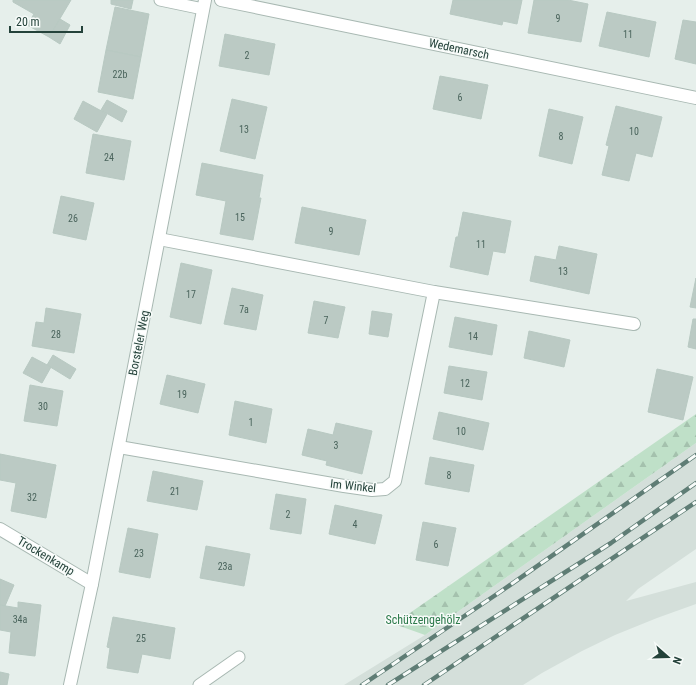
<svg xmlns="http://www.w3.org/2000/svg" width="696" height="685" viewBox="0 0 696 685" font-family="'Roboto Condensed',sans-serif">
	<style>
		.built { fill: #d4dfda }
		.forest { fill: url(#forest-firs) }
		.building { fill: #bbcac4; stroke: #b8c9c2 }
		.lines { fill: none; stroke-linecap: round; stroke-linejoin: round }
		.service-casing { stroke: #a8b8b2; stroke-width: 13 }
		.minor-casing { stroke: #a8b8b2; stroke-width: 14 }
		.service { stroke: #fff; stroke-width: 11 }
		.minor { stroke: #fff; stroke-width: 12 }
		.rail-casing { stroke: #5f7d75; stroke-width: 4.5 }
		.rail { stroke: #f7fbf9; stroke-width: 3; stroke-dasharray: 9; stroke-linecap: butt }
		.labels { text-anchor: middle; stroke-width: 3; stroke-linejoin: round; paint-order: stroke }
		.number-label { font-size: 10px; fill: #4a645c }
		.street-label { font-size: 12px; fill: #24423a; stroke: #f7fbf9 }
		.park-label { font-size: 12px; fill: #2d7a4b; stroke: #f7fbf9 }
	</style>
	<defs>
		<pattern id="forest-firs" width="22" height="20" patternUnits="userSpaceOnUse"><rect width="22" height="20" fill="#bfe0c8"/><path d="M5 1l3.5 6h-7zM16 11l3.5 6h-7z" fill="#a4c1ad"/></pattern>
	</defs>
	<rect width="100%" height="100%" fill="#e6efeb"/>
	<path class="built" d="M696,443V549L638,589L626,601L696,582V604L657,618L615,635L582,651L542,673L523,685H344L425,635Z"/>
	<path class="forest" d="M696,414V443L425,635L394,624Z"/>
	<g class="building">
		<path d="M13,0H71L49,37L27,25L34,14L13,2Z"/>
		<path d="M111,0H133L131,9L111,4Z"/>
		<path d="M453,0H522L517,24L503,21L502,25L450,14Z"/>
		<path d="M534,0H568L588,4L581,42L528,33Z"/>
		<path d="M115,7L149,14L141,57L106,50Z"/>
		<path d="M607,12L656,22L649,57L599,46Z"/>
		<path d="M60,19L70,25L60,44L49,37Z"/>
		<path d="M683,20L696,22V64L675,59Z"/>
		<path d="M225,34L275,44L269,75L219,66Z"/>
		<path d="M106,50L141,57L133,99L98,92Z"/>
		<path d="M440,76L488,85L481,119L433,109Z"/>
		<path d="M232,99L267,107L255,159L220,151Z"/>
		<path d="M107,100L127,111L122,122L101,110Z"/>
		<path d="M83,101L107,114L97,132L74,119Z"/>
		<path d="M616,106L662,117L652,157L636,153L629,181L602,175L609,146L606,145Z"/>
		<path d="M549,109L583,117L572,164L539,156Z"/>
		<path d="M93,134L131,141L124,180L86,173Z"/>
		<path d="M202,163L263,175L259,198H261L253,240L220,234L226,201L196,195Z"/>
		<path d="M61,196L94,203L86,240L53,233Z"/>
		<path d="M302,207L366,220L359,255L295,243Z"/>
		<path d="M463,212L511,221L505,253L493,251L488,275L450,267L456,237H458Z"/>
		<path d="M559,246L597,254L589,294L530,281L535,256L556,260Z"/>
		<path d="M181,263L212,270L201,324L170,317Z"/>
		<path d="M696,278V308L690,307Z"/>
		<path d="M232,288L263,295L256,330L224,324Z"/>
		<path d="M314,301L345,307L338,338L308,333Z"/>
		<path d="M46,308L81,314L74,353L32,346L36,322L44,323Z"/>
		<path d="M372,311L392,314L388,337L369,334Z"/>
		<path d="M455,317L497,325L492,355L449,347Z"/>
		<path d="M693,319H696V349L688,347Z"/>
		<path d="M529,331L570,340L564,367L524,358Z"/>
		<path d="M53,355L76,369L70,379L47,365Z"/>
		<path d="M32,357L51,367L42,383L23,373Z"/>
		<path d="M449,366L487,372L482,400L444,393Z"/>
		<path d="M657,369L693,377L683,420L648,412Z"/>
		<path d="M167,375L205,384L198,413L160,404Z"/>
		<path d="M30,385L63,391L57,426L24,421Z"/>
		<path d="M235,401L272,409L266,443L229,435Z"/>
		<path d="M439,412L489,423L483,450L433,439Z"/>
		<path d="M336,423L372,431L362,474L326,465L327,461L302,455L308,429L333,435Z"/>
		<path d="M0,454L56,465L46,518L11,511L16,483L0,480Z"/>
		<path d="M430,457L474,465L469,492L425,484Z"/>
		<path d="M153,471L203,481L197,510L147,501Z"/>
		<path d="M276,494L306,499L301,534L270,529Z"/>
		<path d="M335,505L382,515L375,544L329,534Z"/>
		<path d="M423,522L456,528L448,566L416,560Z"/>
		<path d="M128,528L158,534L150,578L119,572Z"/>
		<path d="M206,546L250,554L244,586L200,578Z"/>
		<path d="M0,579L14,585L5,606L0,605Z"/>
		<path d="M18,602L41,605L35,656L9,653L11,632L0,630V605L18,608Z"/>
		<path d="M113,617L175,628L170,659L142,654L138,673L107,668L110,648L107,647Z"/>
		<path d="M0,672L9,674L7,685H0Z"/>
	</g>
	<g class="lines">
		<defs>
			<g id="service">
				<path d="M160,0L203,9"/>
				<path d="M199,685L239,657"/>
			</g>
			<g id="minor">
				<path d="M221,0L696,98"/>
				<path d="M159,239L434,292L634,324"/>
				<path d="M119,447L344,486L372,490L385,489L395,481L434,292"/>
				<path d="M0,529L92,584"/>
				<path d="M70,685L92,584L205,0"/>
			</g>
		</defs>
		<use href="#service" class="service-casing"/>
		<use href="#minor" class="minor-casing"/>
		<use href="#service" class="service"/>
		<use href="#minor" class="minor"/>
		<defs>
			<g id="rail">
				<path d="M362,685L500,592L696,455"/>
				<path d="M388,685L611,543L696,483"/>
				<path d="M424,685L696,502"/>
			</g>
		</defs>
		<use href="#rail" class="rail-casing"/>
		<use href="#rail" class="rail"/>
	</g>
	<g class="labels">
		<g class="number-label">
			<text x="558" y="22">9</text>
			<text x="628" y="38">11</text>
			<text x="247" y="59">2</text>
			<text x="120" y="78">22b</text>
			<text x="460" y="101">6</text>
			<text x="244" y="133">13</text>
			<text x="634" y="135">10</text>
			<text x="561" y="140">8</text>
			<text x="109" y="161">24</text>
			<text x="240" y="221">15</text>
			<text x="73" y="222">26</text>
			<text x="331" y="235">9</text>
			<text x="481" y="248">11</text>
			<text x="563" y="275">13</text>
			<text x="191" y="298">17</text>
			<text x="244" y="313">7a</text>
			<text x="326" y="324">7</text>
			<text x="56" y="338">28</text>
			<text x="473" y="340">14</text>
			<text x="465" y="387">12</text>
			<text x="182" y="398">19</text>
			<text x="43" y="410">30</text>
			<text x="251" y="426">1</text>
			<text x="461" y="435">10</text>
			<text x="336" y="449">3</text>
			<text x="449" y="479">8</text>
			<text x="175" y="495">21</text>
			<text x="32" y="501">32</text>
			<text x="288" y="518">2</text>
			<text x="355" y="528">4</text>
			<text x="436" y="548">6</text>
			<text x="139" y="557">23</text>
			<text x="225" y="570">23a</text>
			<text x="20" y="623">34a</text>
			<text x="141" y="642">25</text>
		</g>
		<g class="street-label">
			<text transform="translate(459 49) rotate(12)" y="4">Wedemarsch</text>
			<text transform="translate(139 343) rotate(-79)" y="4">Borsteler Weg</text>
			<text transform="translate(353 486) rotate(6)" y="4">Im Winkel</text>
			<text transform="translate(46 556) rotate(31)" y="4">Trockenkamp</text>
		</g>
		<g class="park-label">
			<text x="423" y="624">Schützengehölz</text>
		</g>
	</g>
	<g transform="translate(668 657) rotate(110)" stroke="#f7fbf9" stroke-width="3" paint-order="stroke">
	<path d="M0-3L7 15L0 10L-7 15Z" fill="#24423a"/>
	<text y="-6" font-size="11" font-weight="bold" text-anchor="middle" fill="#24423a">N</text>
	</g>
	<path d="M10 26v6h72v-6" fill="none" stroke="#24423a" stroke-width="2"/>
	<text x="16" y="26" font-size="12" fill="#24423a" stroke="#f7fbf9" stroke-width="3" paint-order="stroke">20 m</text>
</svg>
